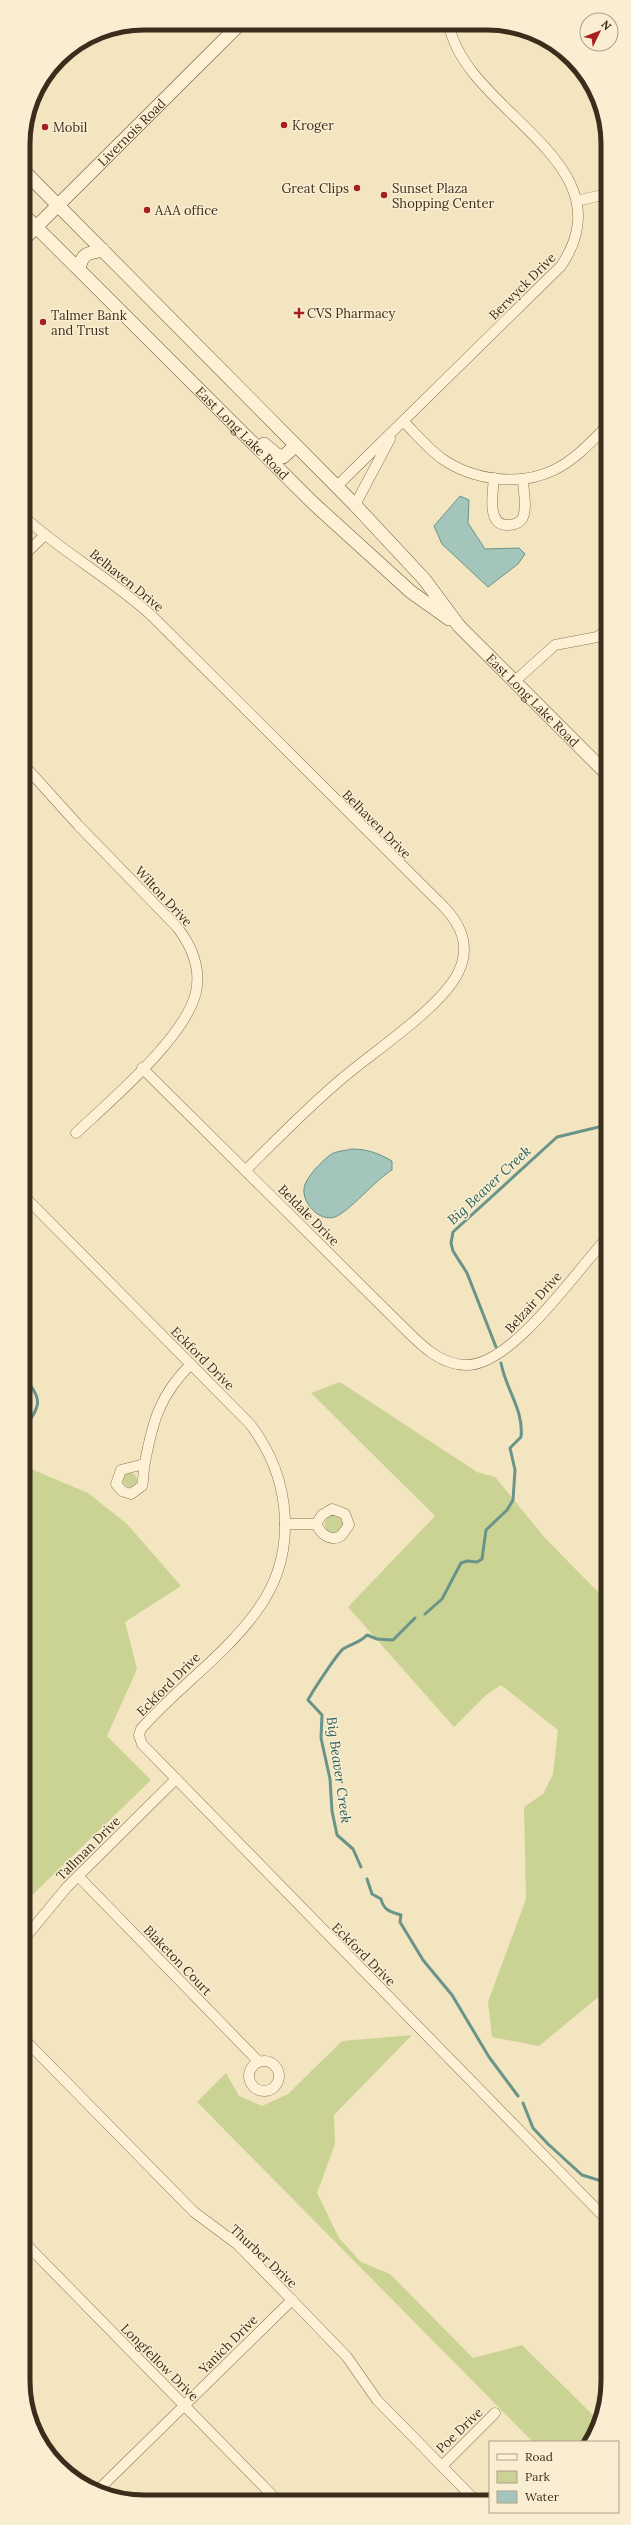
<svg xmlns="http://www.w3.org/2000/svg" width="631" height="2525" viewBox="0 0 631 2525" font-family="Lora,serif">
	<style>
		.green { fill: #cad393 }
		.water { fill: #a4c5bc; stroke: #69948a }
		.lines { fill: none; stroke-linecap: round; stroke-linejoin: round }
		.stream { stroke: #69948a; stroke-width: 3 }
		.minor-casing { stroke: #8f7556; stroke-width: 11 }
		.secondary-casing { stroke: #705639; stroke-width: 14 }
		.minor { stroke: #fdf1d5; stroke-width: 10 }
		.secondary { stroke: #fdf1d5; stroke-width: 13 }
		.poi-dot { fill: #a5201e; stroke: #f9eed1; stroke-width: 1.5 }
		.labels { text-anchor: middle; stroke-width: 3; stroke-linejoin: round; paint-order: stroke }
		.poi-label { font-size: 13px; fill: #3c2c1c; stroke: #f9eed1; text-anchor: start }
		.street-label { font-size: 13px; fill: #3c2c1c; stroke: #f9eed1 }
		.water-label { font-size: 14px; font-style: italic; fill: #295e5c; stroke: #f9eed1 }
		.rim { fill: none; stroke: #3c2c1c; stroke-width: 5 }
	</style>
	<rect width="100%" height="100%" fill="#f3e5c0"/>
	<g class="green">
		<path d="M340,1382L477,1472L495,1477L545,1538L601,1595L607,1596L608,1989L539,2046L492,2037L488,2002L526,1899L524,1807L543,1794L553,1774L558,1730L501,1685L486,1695L454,1727L348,1607L435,1516L311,1393Z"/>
		<path d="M24,1466L88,1493L127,1524L181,1586L125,1622L137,1669L107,1736L151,1780L24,1903Z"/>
		<circle cx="130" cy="1480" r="7"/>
		<circle cx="334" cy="1524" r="9"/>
		<path d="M412,2035L334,2115L335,2144L317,2193L339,2238L361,2262L390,2274L473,2358L522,2345L600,2422L590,2442H533L197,2102L226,2073L239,2096L262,2106L288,2094L342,2041Z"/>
	</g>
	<g class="water">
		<path d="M460,496L469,500L468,523L485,549L519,548L525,554L518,564L488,587L442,544L434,526Z"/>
		<path d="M351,1149C367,1149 378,1153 392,1161V1170C374,1181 350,1211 335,1217C320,1222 302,1204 304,1188C306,1177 321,1162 330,1155C335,1151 345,1151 351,1149Z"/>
	</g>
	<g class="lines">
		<g class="stream">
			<path d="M496,1347L467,1273L453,1251L451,1243L453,1232L557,1137L607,1125"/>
			<path d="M24,1378C43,1398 41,1407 24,1428"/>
			<path d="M425,1614L442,1599L461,1563L467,1561L477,1562L482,1559L486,1530L507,1510L513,1500L515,1470L510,1448L521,1437C524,1410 506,1390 501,1363"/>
			<path d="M361,1867L353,1849L337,1835L332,1811L330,1779L321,1738L322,1715L308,1700C312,1692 337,1654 343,1649C352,1643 360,1643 367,1635L377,1639L393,1640L415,1618"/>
			<path d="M367,1879L372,1894L381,1899C384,1911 391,1912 401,1915L400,1922L423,1960L452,1995L489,2057L518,2096"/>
			<path d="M523,2103L533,2128L548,2144L582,2175L608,2183"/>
		</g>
		<defs>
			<g id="minor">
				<path d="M580,200L607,194"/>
				<path d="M404,422C416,434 427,447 441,458C472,480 519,487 554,470C575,460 591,442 607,426"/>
				<path d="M494,478C493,492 486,526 508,525C513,525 519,523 522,519C528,509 523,490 523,479"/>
				<path d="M337,486L561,266C631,162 466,113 449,25"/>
				<path d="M355,505L390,439"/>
				<path d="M23,516C63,553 112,579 152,616L444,907C462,926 471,947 458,973C441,1007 376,1050 345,1076C310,1105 278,1138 246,1170"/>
				<path d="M23,556L45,535"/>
				<path d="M515,681L555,645L597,637L607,630"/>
				<path d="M23,764L78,825L177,927C191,945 201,968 196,992C186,1037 110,1101 76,1133"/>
				<path d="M142,1068L407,1331C423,1347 442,1365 466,1365C512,1366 576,1271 607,1238"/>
				<path d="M24,1196L250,1424C292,1479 299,1555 256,1612C224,1656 177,1688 141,1729L139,1735L142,1744L608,2221"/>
				<path d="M144,1464L121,1470L116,1484L122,1491L131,1494L142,1486C144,1478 143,1470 145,1462C153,1420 160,1395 191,1364"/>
				<path d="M285,1524H316C321,1534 330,1542 341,1536L349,1525L345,1514L332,1509L322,1515L316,1524"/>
				<path d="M78,1876L259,2062"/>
				<path d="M24,1939L67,1887L176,1779"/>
				<path d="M24,2039L194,2212L237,2244L292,2300L347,2357L377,2400L476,2501"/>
				<circle cx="264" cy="2076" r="15"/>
				<path d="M24,2242L277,2500"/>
				<path d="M442,2466L495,2413"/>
				<path d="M97,2491L292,2300"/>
			</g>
			<g id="secondary">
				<path id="s1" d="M23,170L355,505L424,579L459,626L607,774"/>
				<path id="s2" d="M23,214L313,503L411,592L449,619"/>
				<path id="s3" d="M23,240L240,24"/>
				<path d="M79,269C82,253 88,253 103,250"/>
				<path d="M264,444L277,455L283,457L295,446"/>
			</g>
		</defs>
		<use href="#minor" class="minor-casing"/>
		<use href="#secondary" class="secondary-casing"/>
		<use href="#minor" class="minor"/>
		<use href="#secondary" class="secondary"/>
	</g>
	<g class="poi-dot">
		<circle cx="284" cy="125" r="4"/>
		<circle cx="45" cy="127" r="4"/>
		<circle cx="357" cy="188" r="4"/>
		<circle cx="384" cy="195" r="4"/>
		<circle cx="147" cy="210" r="4"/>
		<path d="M297 307h4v4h4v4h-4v4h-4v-4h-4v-4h4z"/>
		<circle cx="43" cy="322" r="4"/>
	</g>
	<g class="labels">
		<g class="poi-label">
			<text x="292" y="130">Kroger</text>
			<text x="53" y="132">Mobil</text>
			<text x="349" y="193" text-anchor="end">Great Clips</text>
			<text x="392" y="193">Sunset Plaza<tspan x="392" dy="15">Shopping Center</tspan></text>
			<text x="155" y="215">AAA office</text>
			<text x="307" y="318">CVS Pharmacy</text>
			<text x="51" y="320">Talmer Bank<tspan x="51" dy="15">and Trust</tspan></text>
		</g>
		<g class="street-label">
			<text dy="5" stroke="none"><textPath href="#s3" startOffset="153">Livernois Road</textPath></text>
			<text transform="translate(522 286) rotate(-45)" y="5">Berwyck Drive</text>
			<text dy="5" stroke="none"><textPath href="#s2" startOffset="310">East Long Lake Road</textPath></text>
			<text transform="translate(127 580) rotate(39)" y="5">Belhaven Drive</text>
			<text dy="5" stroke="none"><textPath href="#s1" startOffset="736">East Long Lake Road</textPath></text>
			<text transform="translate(377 824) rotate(45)" y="5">Belhaven Drive</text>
			<text transform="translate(164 896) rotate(47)" y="5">Wilton Drive</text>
			<text transform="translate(309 1215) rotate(45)" y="5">Beldale Drive</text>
			<text transform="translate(533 1302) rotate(-48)" y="5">Belzair Drive</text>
			<text transform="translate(203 1358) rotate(45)" y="5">Eckford Drive</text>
			<text transform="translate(168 1684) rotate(-45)" y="5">Eckford Drive</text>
			<text transform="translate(88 1848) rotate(-45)" y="5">Tallman Drive</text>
			<text transform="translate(364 1954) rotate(45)" y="5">Eckford Drive</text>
			<text transform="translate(178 1960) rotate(46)" y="5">Blaketon Court</text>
			<text transform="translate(264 2256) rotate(43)" y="5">Thurber Drive</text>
			<text transform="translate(228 2344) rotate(-45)" y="5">Yanich Drive</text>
			<text transform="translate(160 2362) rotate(45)" y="5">Longfellow Drive</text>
			<text transform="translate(459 2430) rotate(-44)" y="5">Poe Drive</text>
		</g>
		<g class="water-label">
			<text transform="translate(489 1185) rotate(-43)" y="5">Big Beaver Creek</text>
			<text transform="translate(339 1770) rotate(82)" y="5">Big Beaver Creek</text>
		</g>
	</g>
	<path d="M0 0H631V2525H0ZM144 30H487A114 114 0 0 1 601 144V2381A114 114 0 0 1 487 2495H144A114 114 0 0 1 30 2381V144A114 114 0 0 1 144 30Z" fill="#f9eed1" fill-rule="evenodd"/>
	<path class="rim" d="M144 30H487A114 114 0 0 1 601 144V2381A114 114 0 0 1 487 2495H144A114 114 0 0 1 30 2381V144A114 114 0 0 1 144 30Z"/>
	<rect x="489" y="2441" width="130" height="72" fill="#f9eed1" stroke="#ada089"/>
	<rect x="497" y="2454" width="20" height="6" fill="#fdf1d5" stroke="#ada089"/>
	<text x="525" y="2461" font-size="12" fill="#3c2c1c">Road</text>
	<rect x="497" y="2471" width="20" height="12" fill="#cad393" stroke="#ada089"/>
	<text x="525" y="2481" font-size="12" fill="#3c2c1c">Park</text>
	<rect x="497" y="2491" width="20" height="12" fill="#a4c5bc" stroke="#ada089"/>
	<text x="525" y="2501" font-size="12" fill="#3c2c1c">Water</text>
	<g transform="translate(599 32) rotate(47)"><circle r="19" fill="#f9eed1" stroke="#ada089"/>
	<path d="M0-3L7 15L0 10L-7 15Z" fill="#a5201e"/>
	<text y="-6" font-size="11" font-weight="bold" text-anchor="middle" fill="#3c2c1c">N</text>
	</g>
</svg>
